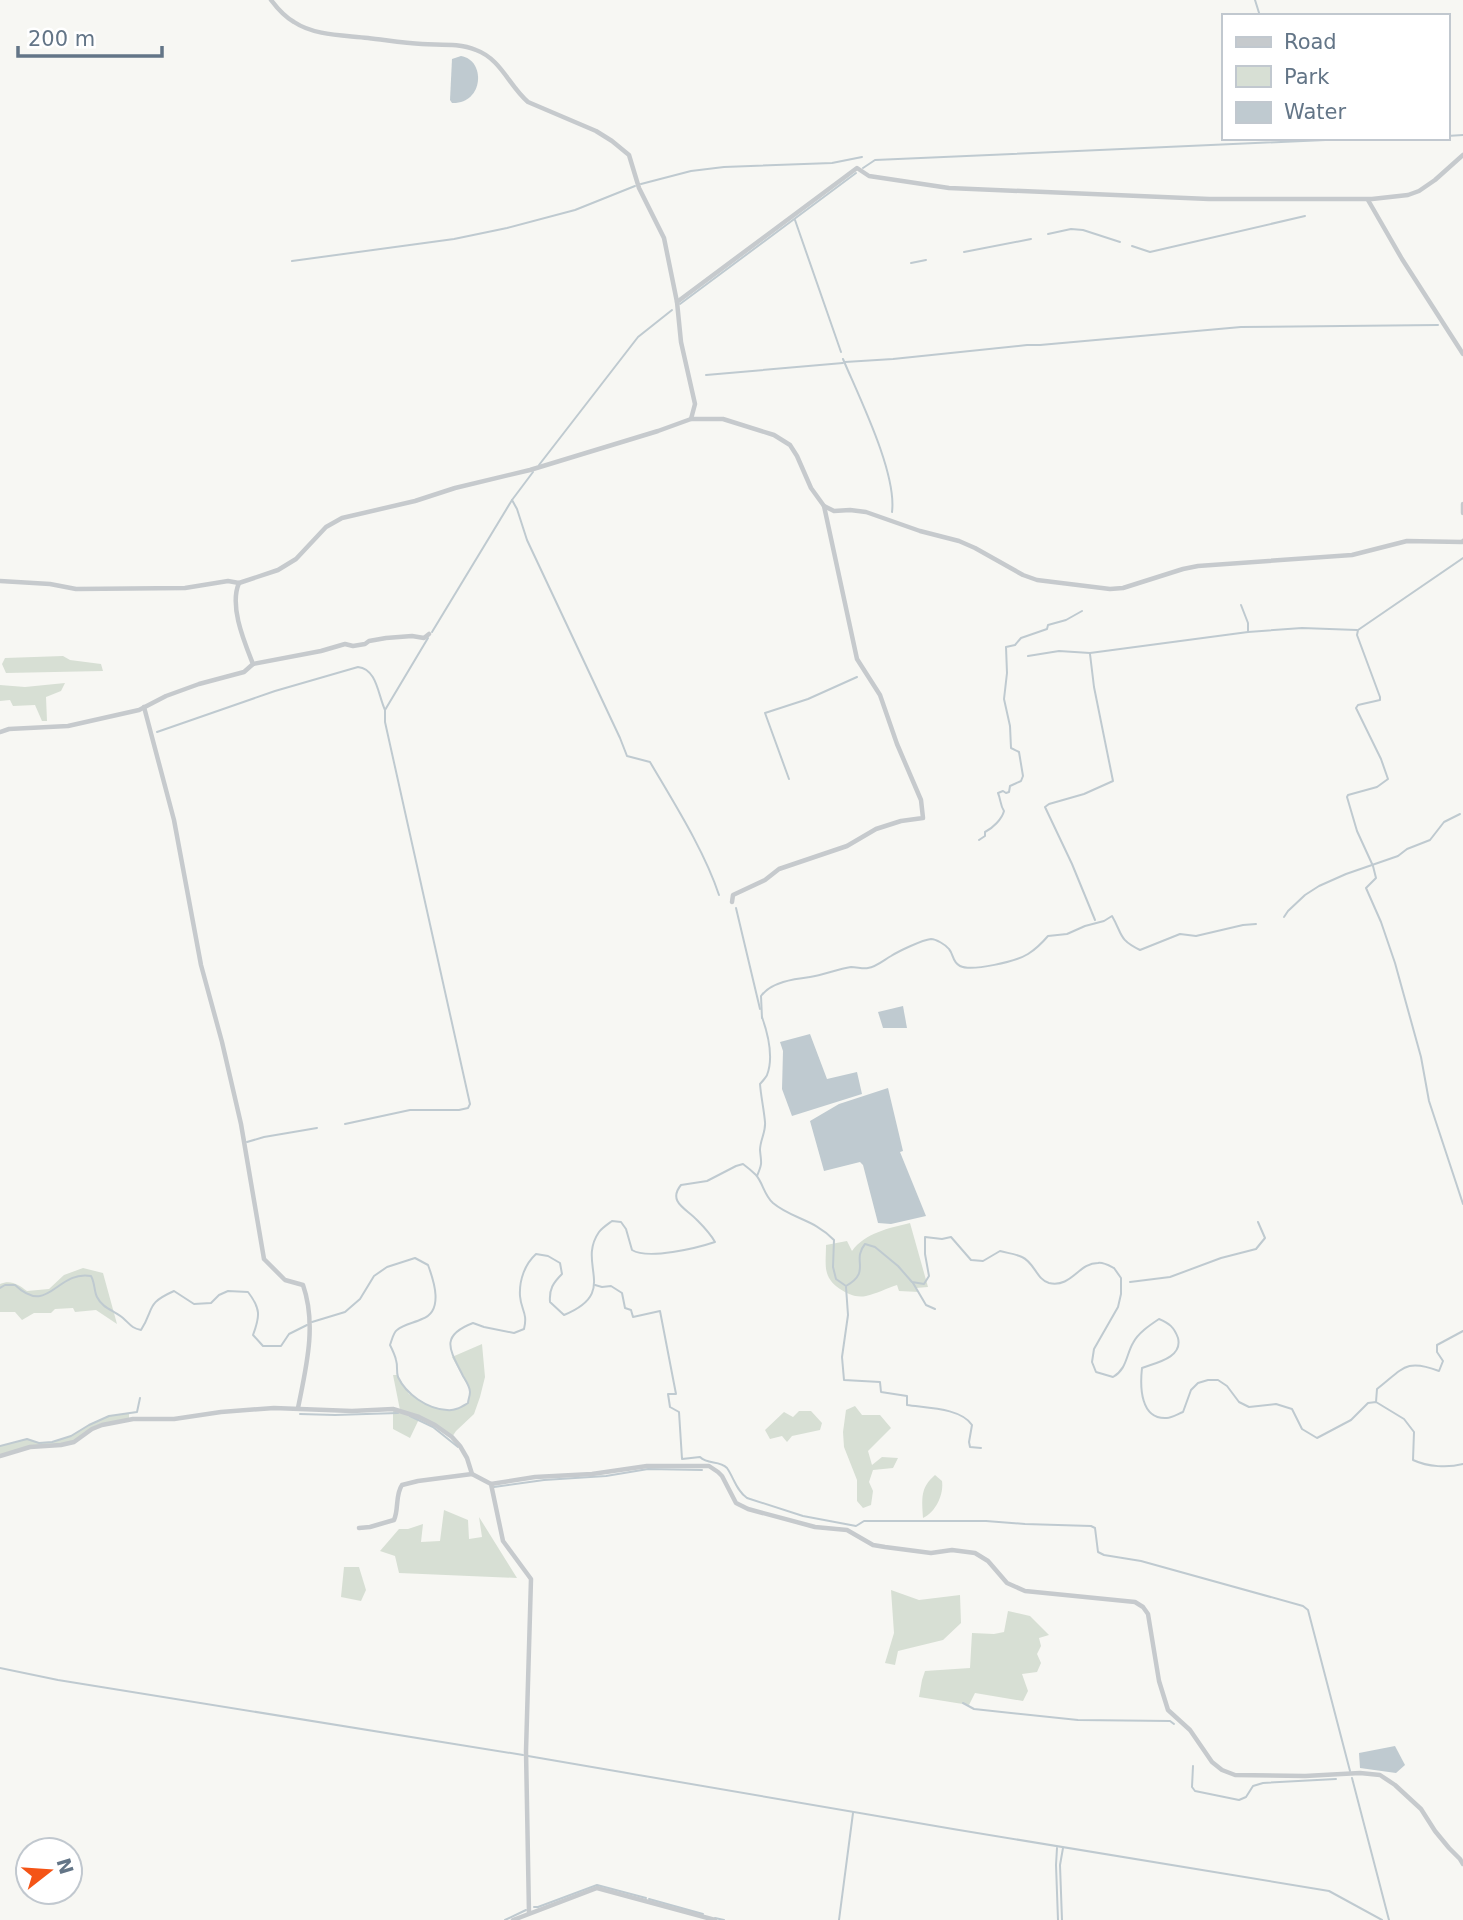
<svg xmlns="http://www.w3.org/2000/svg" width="1463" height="1920" viewBox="0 0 1463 1920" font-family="'DejaVu Sans',sans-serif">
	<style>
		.green { fill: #d7dfd4 }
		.water { fill: #bfcad0 }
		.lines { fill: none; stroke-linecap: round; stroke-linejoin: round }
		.stream { stroke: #bfcad0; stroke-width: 2 }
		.minor { stroke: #c6cacd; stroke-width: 4.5 }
	</style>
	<rect width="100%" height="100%" fill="#f7f7f3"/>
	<g class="green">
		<path d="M63,656L70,660L101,664L103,671L6,673L2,664L5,658Z"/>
		<path d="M65,683L61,691L46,697L47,721H42L35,705L13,706L10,700L0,701V685L25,687Z"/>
		<path d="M910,1223L928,1287L916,1288L919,1292L899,1291L897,1285C887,1288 876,1294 866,1296C856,1298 848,1294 840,1289C822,1277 826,1265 826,1245L847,1241L852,1251C865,1233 889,1228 910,1223Z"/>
		<path d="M83,1268L103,1273L117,1324L96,1310L75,1312L73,1308L55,1309L51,1313H34L22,1320L15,1312H0V1284C11,1279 19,1285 27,1291L49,1289L64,1275Z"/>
		<path d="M482,1344L485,1377L480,1397L474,1414L456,1431L452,1437L420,1417L410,1438L393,1429V1409L400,1410L393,1375H397L409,1394L430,1406L449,1411L458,1409L468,1403L470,1390L452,1357Z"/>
		<path d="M855,1406L862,1415H880L891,1428L868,1451L872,1465L882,1457L898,1458L893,1468L873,1470L869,1482L873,1491L871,1505L863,1508L857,1501V1480L844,1447L843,1432L846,1410Z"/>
		<path d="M799,1411H811L822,1423L820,1430L792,1436L787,1442L782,1436L770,1439L765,1430L784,1412L793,1417Z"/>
		<path d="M129,1413V1419L102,1425L74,1442L30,1447L0,1456V1446L27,1439L39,1443L52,1442L71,1436L89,1425L109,1416Z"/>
		<path d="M935,1475L942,1481C944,1494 936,1512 923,1518C922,1498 920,1488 935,1475Z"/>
		<path d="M444,1510L468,1520L469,1539L482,1537L479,1517L517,1578L399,1573L395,1556L380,1551L399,1529H408L423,1524L421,1542L440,1541Z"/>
		<path d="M344,1567H359L366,1590L361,1601L341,1597Z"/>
		<path d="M891,1590L919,1600L960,1595L961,1623L943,1640L898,1651L895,1665L885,1663L894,1633Z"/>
		<path d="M1008,1611L1030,1616L1049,1635L1039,1638L1041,1646L1037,1654L1041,1663L1037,1672L1022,1674L1028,1691L1023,1701L975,1693L969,1705L919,1697L922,1680L925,1671L970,1668L972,1633L994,1634L1004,1632Z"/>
	</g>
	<g class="water">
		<path d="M461,56C486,60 484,104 452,103L450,100L452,59Z"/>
		<path d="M903,1006L907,1028H883L878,1012Z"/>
		<path d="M810,1034L827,1079L857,1072L862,1094L792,1116L782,1089L783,1051L780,1042Z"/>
		<path d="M888,1088L903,1151L900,1152L926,1216L891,1224L878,1223L863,1165L860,1162L824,1171L810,1121L839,1104Z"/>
		<path d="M1395,1746L1405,1765L1396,1773L1360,1768L1359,1753Z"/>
	</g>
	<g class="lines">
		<g class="stream">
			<path d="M1255,0L1260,16"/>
			<path d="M1447,136L1463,135"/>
			<path d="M863,168L875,160L1370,138"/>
			<path d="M641,184L691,171L724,167L832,163L862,157"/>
			<path d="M795,220L841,352"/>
			<path d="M1048,234L1071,229L1083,230L1120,242"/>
			<path d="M1132,246L1150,252L1305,216"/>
			<path d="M964,252L1031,239"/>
			<path d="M292,261L454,239L507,228L575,210L635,186"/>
			<path d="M911,263L926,260"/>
			<path d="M680,304L856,173"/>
			<path d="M843,359C859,397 897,473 892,512"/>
			<path d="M845,362L893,359L1027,345H1040L1241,327L1438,325"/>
			<path d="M706,375L843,363"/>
			<path d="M539,465L638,337L672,310"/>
			<path d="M512,500L517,509L527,540L620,738L627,756L650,762C674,803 704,850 719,895"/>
			<path d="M1463,558L1358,630L1357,635L1380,697V700L1358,705L1356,708L1381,759L1388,779L1377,787L1348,795L1347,797L1357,831L1373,866L1376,878L1366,888L1381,922L1395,963L1421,1057L1429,1101L1463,1204"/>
			<path d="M1241,605L1248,623V631"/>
			<path d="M432,632L512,500L533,472"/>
			<path d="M1090,654L1094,687L1113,781L1084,794L1049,804L1045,807L1072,864L1095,920"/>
			<path d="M1028,656L1059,651L1090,653L1248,632L1302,628L1357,630"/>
			<path d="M157,732L275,691L358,667C377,669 378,695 385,710"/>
			<path d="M789,779L765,713L808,699L857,677"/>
			<path d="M979,840L985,836V832C993,828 1002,819 1004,811C1000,805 1001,800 998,793L1003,791L1006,793L1009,792L1010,786L1021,781L1023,776L1019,752L1011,748L1010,726L1004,699L1007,673L1006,647L1015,645L1021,638L1047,629L1048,625L1066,620L1082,611"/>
			<path d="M736,908L760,1009"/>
			<path d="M1284,917L1288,911L1305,895L1319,886L1346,874L1398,856L1407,849L1430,840L1444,822L1460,814"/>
			<path d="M762,1018L761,996C771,982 794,979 810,977C824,975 837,969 851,967C857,967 863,969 868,968C876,967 884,960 891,956C899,951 922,940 931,939C936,939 946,945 949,949C954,955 952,962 960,966C972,972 1017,961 1028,954C1036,949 1042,943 1048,936L1067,934L1085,926L1104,921L1112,916C1123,935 1118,939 1140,950L1180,934L1196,936L1243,925L1256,924"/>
			<path d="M345,1124L410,1110H459L468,1108L470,1104L385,722V710L428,638"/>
			<path d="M247,1142L264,1137L317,1128"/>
			<path d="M757,1176C763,1162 761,1163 760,1150C760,1140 766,1132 765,1122C764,1110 761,1097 760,1084C761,1083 767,1076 767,1075C774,1057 768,1034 762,1017"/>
			<path d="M1130,1282L1170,1277L1221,1258L1256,1249L1265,1238L1258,1222"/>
			<path d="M913,1283L926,1305L935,1309"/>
			<path d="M595,1285L602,1287L611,1286L622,1293L625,1308L631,1310L633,1317L660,1311L676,1394H668L670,1407L679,1412L682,1459L700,1457C708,1465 719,1460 727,1468C734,1478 736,1490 747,1498L803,1516L856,1526L864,1521H986L1025,1524L1091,1526L1095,1528L1098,1552L1104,1555L1141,1561L1303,1606L1308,1610L1350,1771"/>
			<path d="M846,1287L848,1315L842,1357L844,1380L880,1382L881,1392L907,1396V1405C927,1408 961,1408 972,1425L969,1442L970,1447L981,1448"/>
			<path d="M0,1288L5,1285H15C49,1317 56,1270 91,1276C95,1283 94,1291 97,1297C103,1309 114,1310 123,1318C130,1324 131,1328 141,1330C155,1308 145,1304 174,1291L194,1304L211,1303L219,1295L228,1291L248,1292C261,1309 260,1316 253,1335L263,1346H281L289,1334L307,1325"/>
			<path d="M312,1322L345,1312L360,1299L374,1276L387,1267L415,1258L428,1265C434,1281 444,1311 422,1319C414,1323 404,1324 397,1330C393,1333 392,1340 390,1345C392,1349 395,1355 396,1360C398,1366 396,1371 398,1377C406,1394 427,1409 447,1410C455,1411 461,1407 468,1403C468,1400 470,1396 470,1392C470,1387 466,1381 463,1376C450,1350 439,1336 473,1323L484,1327L514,1333L524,1329C528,1313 521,1310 520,1296C519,1280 525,1264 536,1254L548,1256L560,1263L562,1274C553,1283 549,1289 550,1302L564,1315C620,1292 576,1265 599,1232C602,1228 608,1224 612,1221L621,1222L626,1229L632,1250C648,1260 697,1248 715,1242C710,1233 704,1227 697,1220C687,1209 667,1202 681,1185L707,1181L736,1166L743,1164C747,1167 752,1171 756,1175C763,1183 764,1195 773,1203C792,1219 814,1219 834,1240L833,1267L836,1279L846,1286C872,1271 851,1261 865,1244L875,1247L898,1266L912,1282L924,1284L929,1276L925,1254V1237L942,1239L951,1237L971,1260L983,1261L1000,1251C1007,1253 1016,1254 1022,1257C1034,1262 1037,1280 1049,1283C1072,1288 1078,1263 1098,1263C1103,1262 1110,1266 1114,1268L1121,1278V1294L1118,1307L1094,1349L1092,1362L1096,1372L1113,1377C1127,1369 1126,1355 1133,1343C1138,1333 1150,1325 1159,1319C1169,1323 1174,1327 1178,1338C1183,1358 1155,1363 1142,1368C1140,1386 1140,1420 1167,1418C1171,1418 1178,1414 1183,1412L1191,1390L1198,1383L1208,1380H1218L1227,1386L1239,1402L1249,1407L1276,1404L1292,1409L1302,1429L1317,1438L1351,1420L1368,1403L1376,1402L1404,1419L1414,1432L1413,1460C1428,1467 1448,1468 1463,1464"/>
			<path d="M1376,1402L1377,1389C1403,1369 1405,1358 1439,1371L1443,1361L1437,1352V1345L1463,1331"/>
			<path d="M300,1414L335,1415L398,1413"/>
			<path d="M410,1416L433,1427L458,1447"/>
			<path d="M0,1446L27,1439L39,1443L52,1442L71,1436L89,1425L109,1416L137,1412L140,1398"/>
			<path d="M494,1487L544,1480L606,1476L648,1469L702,1470"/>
			<path d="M0,1668L58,1680L523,1755"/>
			<path d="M963,1703L974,1709L1078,1720L1170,1721L1174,1724"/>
			<path d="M528,1756L953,1829L1329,1891L1382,1920"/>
			<path d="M1193,1766L1192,1787L1195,1791L1239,1800L1246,1797L1253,1786L1263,1783L1336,1779"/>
			<path d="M1352,1778L1389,1920"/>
			<path d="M1057,1848L1056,1865L1058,1920"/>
			<path d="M649,1899L703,1914"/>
			<path d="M534,1907H538L597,1885L646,1898"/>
			<path d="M715,1918L724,1920"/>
			<path d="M505,1920L526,1910"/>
			<path d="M839,1920L853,1813"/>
			<path d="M1062,1920L1060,1865L1063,1848"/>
		</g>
		<g class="minor">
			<path d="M271,0C277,8 285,17 294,22C315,36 344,35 368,38C386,40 404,43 422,44C440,45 459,43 476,50C501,59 509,86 528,102L596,131L612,141L629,155L639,188L664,238L677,302"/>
			<path d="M1368,200L1402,259L1463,354"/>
			<path d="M691,419H723L774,435L790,445L797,456L811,488L824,506L834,511L850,510L866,512L920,531L959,541L975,548L1023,575L1037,580L1110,589L1123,588L1183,569L1198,566L1352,555L1407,541L1462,542L1463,541"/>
			<path d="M1463,504V513"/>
			<path d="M0,581L50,584L76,589L185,588L228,581L239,583L278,570L296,559L326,527L342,518L415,501L455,488L530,470L658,431L691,419L695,404L681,342L677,302L857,168L869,176L949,188L1209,199H1372L1408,195L1419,191L1435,180L1463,155"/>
			<path d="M253,664L321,651L345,644L353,646L365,644L369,641L386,638L412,636L424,638L429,634"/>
			<path d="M144,707L174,820L201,965L222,1042L241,1124L264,1259L285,1280L303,1285C317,1325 306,1368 298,1408"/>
			<path d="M0,732L9,729L68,726L139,710L166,696L199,684L244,672L253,664C244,641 229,606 239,583"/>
			<path d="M732,902L733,895L765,880L779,869L847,846L876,829L901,821L923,818L921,800L897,744L880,695L857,659L824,506"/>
			<path d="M0,1456L30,1447L61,1445L74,1442L92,1429L102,1425L133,1419H174L221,1412L274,1408L352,1411L393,1409L419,1417L435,1425L452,1437L460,1446L467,1458L472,1474L491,1484L503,1541L531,1579L526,1751L529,1913"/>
			<path d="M491,1484L535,1477L592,1474L647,1466H709L718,1472L722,1476L736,1503L748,1509L815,1527L847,1530L873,1545L885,1547L931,1553L952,1550L975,1553L988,1561L1007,1583L1025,1591L1135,1602L1143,1607L1148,1614L1159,1681L1168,1710L1190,1730L1212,1762L1222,1770L1235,1775L1305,1776L1360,1773L1380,1775L1395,1785L1421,1809L1435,1831L1449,1848L1460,1859L1463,1864"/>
			<path d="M359,1528L370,1527L394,1520C399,1509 395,1495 402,1485L418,1481L472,1474"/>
			<path d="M513,1920L597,1888L715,1920"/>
		</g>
	</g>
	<rect x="1222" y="14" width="228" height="126" fill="#ffffff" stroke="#c1c8cf" stroke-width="2"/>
	<rect x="1236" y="37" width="35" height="10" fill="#c6cacd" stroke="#c1c8cf" stroke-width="2"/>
	<text x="1284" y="49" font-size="21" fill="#637587">Road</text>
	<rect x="1236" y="66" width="35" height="21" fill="#d7dfd4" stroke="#c1c8cf" stroke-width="2"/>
	<text x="1284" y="84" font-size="21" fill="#637587">Park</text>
	<rect x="1236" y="102" width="35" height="21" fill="#bfcad0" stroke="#c1c8cf" stroke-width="2"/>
	<text x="1284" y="119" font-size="21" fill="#637587">Water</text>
	<g transform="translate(49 1871) rotate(73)"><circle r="33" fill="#ffffff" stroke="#c1c8cf" stroke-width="2"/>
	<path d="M0-5L12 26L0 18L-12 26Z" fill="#f45416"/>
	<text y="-10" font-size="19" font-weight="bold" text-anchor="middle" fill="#637587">N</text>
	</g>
	<path d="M18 46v10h144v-10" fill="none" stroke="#637587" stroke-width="3.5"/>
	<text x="28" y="46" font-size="21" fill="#637587" stroke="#ffffff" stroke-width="5" paint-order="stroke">200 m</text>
</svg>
